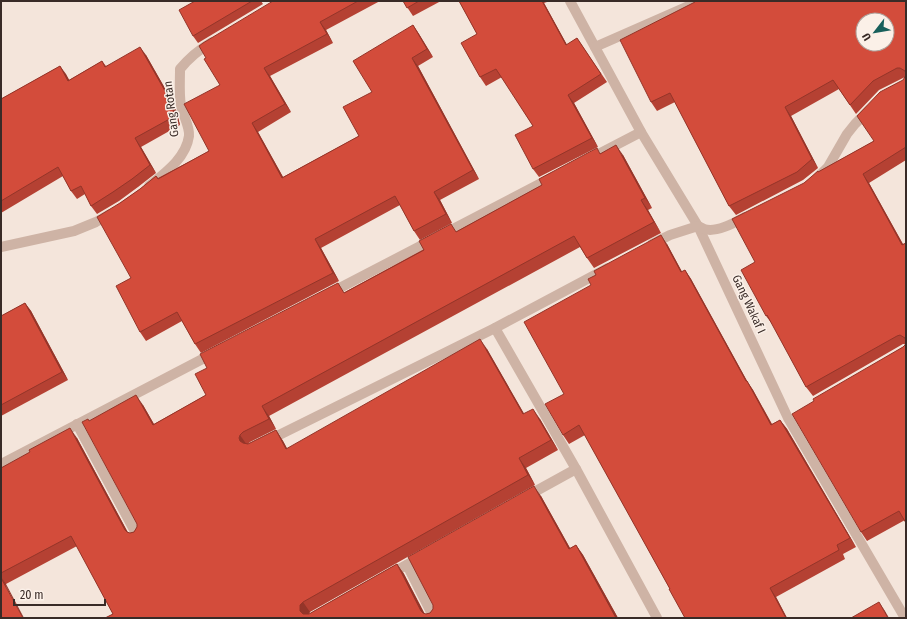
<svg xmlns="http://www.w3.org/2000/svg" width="907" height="619" viewBox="0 0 907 619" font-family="'Fira Sans Condensed',sans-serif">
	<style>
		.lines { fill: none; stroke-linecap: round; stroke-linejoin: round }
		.minor { stroke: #ceb3a5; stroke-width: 10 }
		.wall { fill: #b54133 }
		.shaded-wall { fill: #943529 }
		.building { fill: #d34c3b; stroke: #943529; fill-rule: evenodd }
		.labels { text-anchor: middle; stroke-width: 3; stroke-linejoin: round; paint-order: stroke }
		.street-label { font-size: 12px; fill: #392b27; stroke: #fbf0e8 }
	</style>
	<rect width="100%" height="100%" fill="#f4e5db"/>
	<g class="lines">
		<g class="minor">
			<path d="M570,1L641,132L698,226L788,418L905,618"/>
			<path d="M595,47L700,1"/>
			<path d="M589,159L641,132"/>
			<path d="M818,177L828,167L847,134L855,124L869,110"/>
			<path d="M149,186C165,173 186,158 189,136C190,127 183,115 181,106C179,94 180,81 180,69C189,58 200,49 212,42"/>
			<path d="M652,244L670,235L698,226C700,227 702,228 704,229C716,233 734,223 745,217"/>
			<path d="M1,247L74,231L96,222L110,214"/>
			<path d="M330,293L553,177"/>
			<path d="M495,328L576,469L657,618"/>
			<path d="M77,424L138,537"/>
			<path d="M267,441L495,328L608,268"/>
			<path d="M1,464L214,353"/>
			<path d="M527,496L576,469"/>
			<path d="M407,565L434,618"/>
			<path d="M390,574L423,556"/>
		</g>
	</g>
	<g class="wall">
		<path d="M195,1H261L263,4L198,43L193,36Z"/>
		<path d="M273,1H380L326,30L333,43L270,76L291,112L258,132L283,177L359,136L372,92L413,25L419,34L433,57L418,66L479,179L440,200L452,223L420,240L414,231L400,205L321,248L339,281L201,353L195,344L182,321L146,341L140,332L131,278L120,203L140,189L156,176L158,178L209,151L220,85Z"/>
		<path d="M403,1H441L413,16Z"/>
		<path d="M459,1H546L547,2L544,3L567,45L577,38L607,82L574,103L598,147L539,177L533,169V126L502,77L486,86L480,77L477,34Z"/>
		<path d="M906,1V160L869,183L903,244L906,243V523L905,520L867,541L861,532L814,401L903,347L906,344H903L813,396L806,387L773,325L766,316L755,262L804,183L818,172L874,141L905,77L879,90L856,114L839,89L791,116L818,168L803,180L736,215L729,206L675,102L657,111L651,102L695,2Z"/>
		<path d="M146,55L175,106L180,125L141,147L156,173L138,187L119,201L97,214L91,206L85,194L77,199L71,191L63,176L1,213V99L60,66L69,80L102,61L106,66Z"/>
		<path d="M601,153L623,155L652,208L648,210L661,233L594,268L587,258L580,247L269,416L276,429L250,442L248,444L276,430L283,441L287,449L487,349L524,414L540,419L558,450L526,468L535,485L310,612L309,614L397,564L404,574L424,614H426L430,613L541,496L570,548L576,545L583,555L618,618H105L113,614L77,546L6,584L1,618V468L77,438L128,533H130L134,532L137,527V524L89,421L143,405L154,424L206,395L345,292Z"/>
		<path d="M667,244L682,272L685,270L691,279L747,381L753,390L772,424L780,420L787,429L856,547L843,554L845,559L776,597L787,618H685L670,589L585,435L569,444L563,435L564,394Z"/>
		<path d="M25,303L31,311L68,380L1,416V316Z"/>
	</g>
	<g class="shaded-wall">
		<path d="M542,1H543L544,3L572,54L566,45Z"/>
		<path d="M320,22L326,30L333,43L327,34Z"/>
		<path d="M413,25L419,34L433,57L427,49Z"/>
		<path d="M140,47L146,55L175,106L180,125L175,116Z"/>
		<path d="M412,58L418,66L479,179L473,170Z"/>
		<path d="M60,66L66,74L74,89L68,81Z"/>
		<path d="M264,68L270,76L291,112L285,104Z"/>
		<path d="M568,95L574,103L598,147L592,138Z"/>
		<path d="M785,107L791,116L818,168L812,159Z"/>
		<path d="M252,123L258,132L288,186L282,178Z"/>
		<path d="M135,138L141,147L156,173L150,165Z"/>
		<path d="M616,145L623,155L652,208L645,198Z"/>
		<path d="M863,174L869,183L906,250L902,245Z"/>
		<path d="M434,192L440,200L452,223L446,214Z"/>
		<path d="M641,200L648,210L661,233L654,222Z"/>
		<path d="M661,235L667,244L687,281L681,272Z"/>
		<path d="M315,239L321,248L339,281L333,273Z"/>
		<path d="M685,270L691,279L752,390L746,381Z"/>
		<path d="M25,303L31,311L68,380L62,372Z"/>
		<path d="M480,339L487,349L530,424L523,414Z"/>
		<path d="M747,381L753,390L777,434L771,425Z"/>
		<path d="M136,395L143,405L160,435L153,425Z"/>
		<path d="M262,406L269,416L276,429L269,419Z"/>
		<path d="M533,409L540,419L558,450L551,440Z"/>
		<path d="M780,420L787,429L856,547L850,538Z"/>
		<path d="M70,428L77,438L132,540L125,530Z"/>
		<path d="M276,430L283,441L293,459L286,449Z"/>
		<path d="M240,435L247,445V448L240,441L239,438Z"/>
		<path d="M519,458L526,468L535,485L528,475Z"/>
		<path d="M534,486L541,496L576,559L569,549Z"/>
		<path d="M576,545L583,555L618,618H616Z"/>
		<path d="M397,564L404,574L427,618L421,611Z"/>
		<path d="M1,577L6,584L24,618H23Z"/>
		<path d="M770,588L776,597L787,618H786Z"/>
		<path d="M303,602L310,612L307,615V618L300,611V605Z"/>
		<path d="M879,602L885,611L889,618H888Z"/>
	</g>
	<g class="building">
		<path d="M195,1H252L193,36L179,10Z"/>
		<path d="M273,1H358L320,22L327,34L264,68L285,104L252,123L282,178L359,136L343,107L372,92L353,61L413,25L427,49L412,58L473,170L434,192L446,214L414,231L395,196L315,239L333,273L195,344L177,312L140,332L116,286L131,278L97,217L120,203L140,189L156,176L158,179L209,151L184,104L220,85L204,59L206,58L199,46L203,43Z"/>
		<path d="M403,1H419L407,8Z"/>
		<path d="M459,1H542L566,45L577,38L601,74L568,95L592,138L533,169L515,135L533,126L496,69L480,77L461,43L477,34Z"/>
		<path d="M695,1H906V74L905,71L900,68H897L873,81L850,105L833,80L785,107L812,159L797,172L729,206L670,93L651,102L620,40L695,2ZM863,20H887V44H863Z"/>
		<path d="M140,47L169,98L175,116L135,138L150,165L132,179L113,192L91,206L81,186L71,191L58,167L1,201V99L60,66L68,81L102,61L105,67Z"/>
		<path d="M906,75V147L863,174L902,245L906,243V341L905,338L900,335L897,336L806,387L767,315L766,316L741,270L755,262L732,219L804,183L818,171V172L874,141L857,116L880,92L903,80Z"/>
		<path d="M616,145L645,198L641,200L654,222L587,258L574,236L262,406L269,419L243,432L240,435L239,438L240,441L243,443L248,444L276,430L286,449L480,339L523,414L533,409L551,440L519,458L528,475L303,602L300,605V611L303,614H309L397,564L421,611L423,613L426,614L430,613L433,609V605L408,557L534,486L569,549L576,545L616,618H105L113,614L71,536L1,573V468L30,452L29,450L70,428L125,530L127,532L130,533L134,532L137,527V524L82,422L88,419L89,421L136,395L153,425L206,395L195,374L207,368L200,354L338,283L344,293L424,250L419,241L451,224L456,232L542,185L539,179L597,148L600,154Z"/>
		<path d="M661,235L681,272L685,270L746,381H747L771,425L780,420L850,538L837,545L839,550L770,588L786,618H685L669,589H670L579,425L563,435L545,404L564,394L524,322L591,285L588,279L596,275L594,271Z"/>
		<path d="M25,303L62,372L1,405V316Z"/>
		<path d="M906,342V523L899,511L861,532L792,414L814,401L813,399L903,347L905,345Z"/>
		<path d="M1,578L23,618H1Z"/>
		<path d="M879,602L888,618H851Z"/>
	</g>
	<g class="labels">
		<g class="street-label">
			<text transform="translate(171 109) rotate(-97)" y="4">Gang Rotan</text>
			<text transform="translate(749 304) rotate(65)" y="4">Gang Wakaf I</text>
		</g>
	</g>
	<rect width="907" height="619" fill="none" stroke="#392b27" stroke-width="4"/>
	<g transform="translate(875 32) rotate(239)"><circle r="19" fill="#fbf0e8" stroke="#ada19b"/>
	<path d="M0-3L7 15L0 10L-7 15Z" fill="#185f5b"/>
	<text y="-6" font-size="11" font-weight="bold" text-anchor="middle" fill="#392b27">U</text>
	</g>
	<path d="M14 599v6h91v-6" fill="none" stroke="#392b27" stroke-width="2"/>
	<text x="20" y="599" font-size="12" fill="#392b27" stroke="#fbf0e8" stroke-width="3" paint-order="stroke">20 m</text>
</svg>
